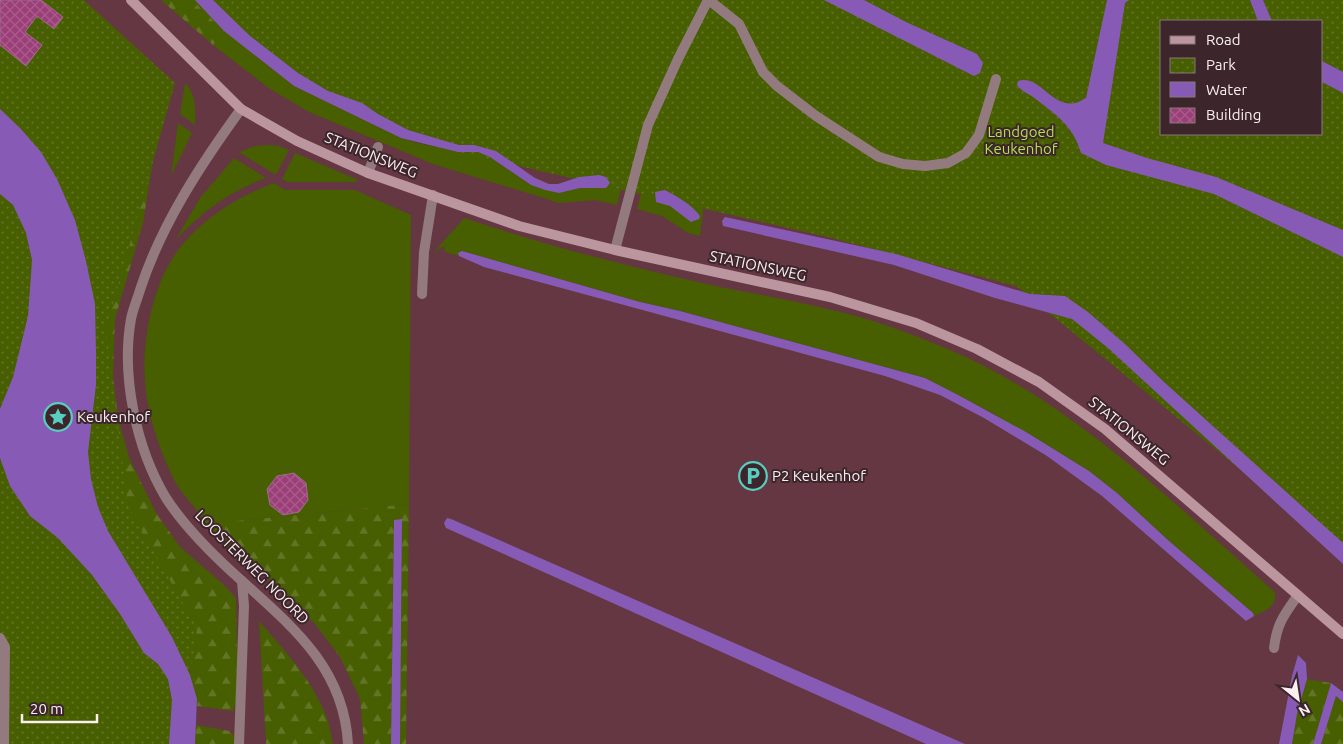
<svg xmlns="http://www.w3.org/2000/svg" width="1343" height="744" viewBox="0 0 1343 744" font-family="Ubuntu,sans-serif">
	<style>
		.grass { fill: #475e01 }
		.forest { fill: url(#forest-firs) }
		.park { fill: url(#park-dots); fill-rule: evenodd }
		.water { fill: #875bb5 }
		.building { fill: url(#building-cross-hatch); stroke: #9c6e88 }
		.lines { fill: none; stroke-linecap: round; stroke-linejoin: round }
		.service { stroke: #927a7f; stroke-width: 10 }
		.pedestrian { stroke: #927a7f; stroke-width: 10 }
		.tertiary { stroke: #927a7f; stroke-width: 10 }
		.secondary { stroke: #bb969e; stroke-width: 10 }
		.labels { text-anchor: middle; stroke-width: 4; stroke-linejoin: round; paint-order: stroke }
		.park-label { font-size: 15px; fill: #b4de54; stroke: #3c262b }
		.street-label { font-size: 15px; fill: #fbeff1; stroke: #3c262b }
		.poi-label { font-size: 15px; fill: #fbeff1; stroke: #3c262b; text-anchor: start }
	</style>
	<defs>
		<pattern id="forest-firs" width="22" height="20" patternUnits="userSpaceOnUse" patternTransform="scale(1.25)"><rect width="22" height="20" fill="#475e01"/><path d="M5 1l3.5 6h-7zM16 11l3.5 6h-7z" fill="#627526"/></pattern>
		<pattern id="park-dots" width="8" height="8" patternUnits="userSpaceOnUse" patternTransform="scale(1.25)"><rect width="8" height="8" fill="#475e01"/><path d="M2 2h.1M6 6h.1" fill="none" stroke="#627526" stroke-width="1.8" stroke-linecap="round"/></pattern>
		<pattern id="building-cross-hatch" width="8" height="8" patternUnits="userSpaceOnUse" patternTransform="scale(1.25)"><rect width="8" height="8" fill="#9b3f79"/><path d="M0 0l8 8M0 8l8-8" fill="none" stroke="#aa5b8c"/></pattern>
	</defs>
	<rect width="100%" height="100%" fill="#653742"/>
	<g class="grass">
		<path d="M224,31L294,86L401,138L425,145L477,152L490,157L531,185L559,193L580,188H606L632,146L617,205L595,200L559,203L550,200L433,164L309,112L270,89L213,45Z"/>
		<path d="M185,83C196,93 196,111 195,125L180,114Z"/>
		<path d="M178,123L192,133L171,176Z"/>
		<path d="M656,134L704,204L700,236L688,233L662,216L637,209Z"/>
		<path d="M267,145L279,146L289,150L277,173L274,174L239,152L256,146Z"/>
		<path d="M295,153L358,180L356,182H287L282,179Z"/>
		<path d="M234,158L266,178C230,191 203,211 176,239L200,198Z"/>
		<path d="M274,183L285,190H355L411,215L409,504L206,524C200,512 189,502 181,491C173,480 166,463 161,450C153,428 146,404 145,380C142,341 152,289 174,256C198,221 235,198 274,183Z"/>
		<path d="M464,218C547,246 634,268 720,287C756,294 792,300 828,309C870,318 910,333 950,350C1073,402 1175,505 1275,592C1277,607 1265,611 1254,616L1253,613L1169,541L1117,493L1089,471L1026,432H1023L994,414L925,378L680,311L640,302L462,251L458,253L459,256L445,252L444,246L433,253Z"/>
	</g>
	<g class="forest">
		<path d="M161,0H195L224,31L213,45Z"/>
		<path d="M86,2L162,103L143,223L115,319L113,376L118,419L130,460L156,513L180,547L224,585L236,598L238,695L233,711L197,706V699L108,531Z"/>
		<path d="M409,504L406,744H400L402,519L394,520L391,744H364L360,699L340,657L315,624L267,578L226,546L206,524Z"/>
		<path d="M259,621C285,651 315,683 328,721C330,728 331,737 333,744H266Z"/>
		<path d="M1307,679L1331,683L1313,744H1292L1297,714Z"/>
		<path d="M1336,696L1343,702V744H1321Z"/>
		<path d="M196,725L229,731L237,739V744H195Z"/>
	</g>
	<g class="park">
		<path d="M0,0H84L175,83L106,329L128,506L197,628L183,726V744H0Z"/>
		<path d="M192,0H1343V549L1275,498L1016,286L827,237L424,144L239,45ZM1162,21H1322V134H1162Z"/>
	</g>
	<g class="water">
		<path d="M195,0H213L249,35L298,73L328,91L362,103L378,114L408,130L459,145H474L496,151L535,178L549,184H558L579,177L599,175L606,177L610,183L606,188H580L559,193L545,190L531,185L490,157L478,152H458L401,138L294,86L224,31Z"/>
		<path d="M824,0H864L906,22L977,54L983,63L980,73L974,76Z"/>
		<path d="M1107,0H1129L1125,3L1103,143L1147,158L1216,177L1343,230V257L1214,194L1106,165L1081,153C1073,125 1055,114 1033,97C1027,93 1021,91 1017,85L1018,81C1040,74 1051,108 1075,103C1078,103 1083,99 1086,98Z"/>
		<path d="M1250,0H1263L1272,21H1258Z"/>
		<path d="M1322,61L1343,72V93L1322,82Z"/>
		<path d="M0,109L20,128L41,152L57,179L75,220L86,261L95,304L96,353V385L88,452L91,479L98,507L108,531L172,637L190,675L197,699L195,744H169L172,700L168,679L158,664L144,653L120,614L92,575L58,538L30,516L10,486L0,458V409L13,377L28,316L32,260L26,233L20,220L13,205L0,194Z"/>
		<path d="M665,190C678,197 691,204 700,216L699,219L691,222L670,206L656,202L655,192Z"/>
		<path d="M725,217L896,254L1030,294L1065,296L1088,312L1126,345L1164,382L1343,543V564L1108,348L1072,319L995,298L894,265L723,226L722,221Z"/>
		<path d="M462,251L640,302L680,311L925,378L960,396L1026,432L1089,471L1117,493L1169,541L1253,613L1254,616L1246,621L1102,496L1047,456L984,418L940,395L885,376L484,267L459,256L458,253Z"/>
		<path d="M447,518L451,519L965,744H926L446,528L444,523Z"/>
		<path d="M402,519L400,744H391L394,520Z"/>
		<path d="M1298,655L1306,663L1307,679L1297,714L1292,744H1279L1292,676Z"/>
		<path d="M1331,683L1343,692V702L1336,696L1321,744H1313Z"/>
	</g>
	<g class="building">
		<path d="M0,0H41L63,17L54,29L37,16L25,32L42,45L26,66L0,45Z"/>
		<path d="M294,473L306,483L308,500L299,512L283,515L270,505L267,489L277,476Z"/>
	</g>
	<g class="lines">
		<g class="service">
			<path d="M709,0L739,24L763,72L777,86L816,116L879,157L903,164L925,166L948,163L966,153L979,135L996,79"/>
			<path d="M368,173L378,147"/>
			<path d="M615,250L648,125L678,59L708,0"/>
			<path d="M422,294L424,252L433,195"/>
			<path d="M1274,648C1277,623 1284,615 1298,595"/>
			<path d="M239,744L244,606L242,581"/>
		</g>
		<path class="pedestrian" d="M0,638L5,647L4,744"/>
		<path class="tertiary" d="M241,109C201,164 161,225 140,290C137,300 133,309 131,319C121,376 136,448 166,498C186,529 215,557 242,581C294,628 344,669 348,744"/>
		<path class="secondary" d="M131,0L241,109L297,141L368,173L519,226L615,250L830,297L916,323L977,349L1039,382L1105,429L1343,634"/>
	</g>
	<defs>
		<symbol id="sight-ring" viewBox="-11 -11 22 22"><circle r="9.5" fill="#3c262b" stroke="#58cec0" stroke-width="1.5"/><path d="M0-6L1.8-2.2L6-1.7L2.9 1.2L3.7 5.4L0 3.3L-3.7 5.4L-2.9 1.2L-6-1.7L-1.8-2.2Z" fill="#58cec0"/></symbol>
		<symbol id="parking-ring" viewBox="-11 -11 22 22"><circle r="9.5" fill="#3c262b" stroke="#58cec0" stroke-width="1.5"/><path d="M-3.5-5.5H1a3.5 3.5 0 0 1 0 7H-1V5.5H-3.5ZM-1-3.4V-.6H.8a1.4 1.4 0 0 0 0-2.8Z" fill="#58cec0"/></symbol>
	</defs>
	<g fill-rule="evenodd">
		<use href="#sight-ring" x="42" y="401" width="32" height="32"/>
		<use href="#parking-ring" x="737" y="460" width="32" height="32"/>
	</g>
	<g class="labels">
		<g class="park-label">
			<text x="1021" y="137">Landgoed<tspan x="1021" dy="17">Keukenhof</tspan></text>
		</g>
		<g class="street-label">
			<text transform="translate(371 155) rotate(22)" y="5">STATIONSWEG</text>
			<text transform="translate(758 266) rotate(12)" y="5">STATIONSWEG</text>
			<text transform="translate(1129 431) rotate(39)" y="5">STATIONSWEG</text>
			<text transform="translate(252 567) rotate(45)" y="5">LOOSTERWEG NOORD</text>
		</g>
		<g class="poi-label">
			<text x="77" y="422">Keukenhof</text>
			<text x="772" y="481">P2 Keukenhof</text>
		</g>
	</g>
	<rect x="1160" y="20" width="162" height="115" fill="#3c262b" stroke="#88767a"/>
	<rect x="1170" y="36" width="25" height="8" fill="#bb969e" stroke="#88767a"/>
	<text x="1206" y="45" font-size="15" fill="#fbeff1">Road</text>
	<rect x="1170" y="58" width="25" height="15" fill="url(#park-dots)" stroke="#88767a"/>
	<text x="1206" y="70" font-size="15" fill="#fbeff1">Park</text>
	<rect x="1170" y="82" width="25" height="15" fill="#875bb5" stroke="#88767a"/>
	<text x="1206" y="95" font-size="15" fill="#fbeff1">Water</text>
	<rect x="1170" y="108" width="25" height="15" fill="url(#building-cross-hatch)" stroke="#88767a"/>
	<text x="1206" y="120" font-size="15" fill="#fbeff1">Building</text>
	<g transform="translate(1298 699) rotate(150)" stroke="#3c262b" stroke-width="4" paint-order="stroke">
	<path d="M0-4L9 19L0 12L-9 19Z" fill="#fbeff1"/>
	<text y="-8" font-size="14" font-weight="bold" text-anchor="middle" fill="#fbeff1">N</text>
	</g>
	<path d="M22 714v8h75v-8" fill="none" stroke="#fbeff1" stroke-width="2.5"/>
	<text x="30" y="714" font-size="15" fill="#fbeff1" stroke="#3c262b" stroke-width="4" paint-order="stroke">20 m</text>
</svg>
